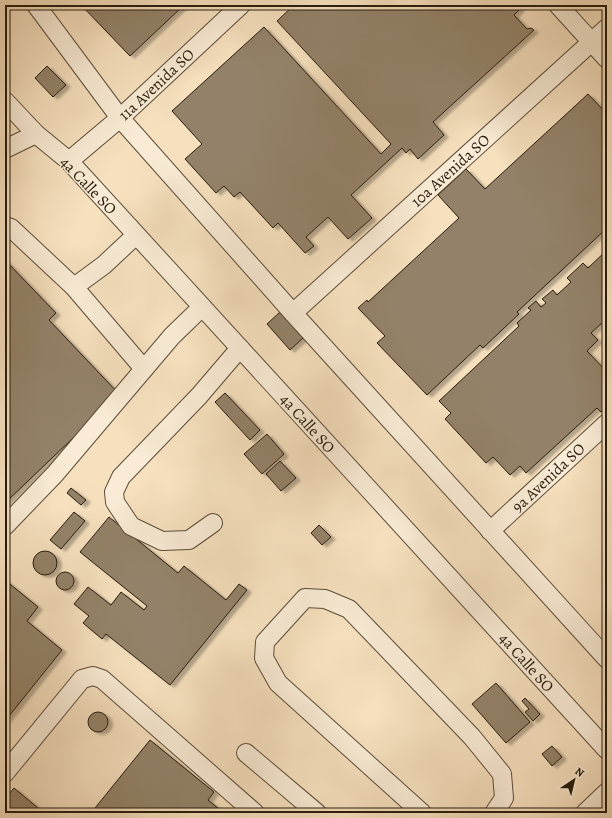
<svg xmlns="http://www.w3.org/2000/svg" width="612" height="818" viewBox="0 0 612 818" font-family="Alegreya,serif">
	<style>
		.building { fill: #938269; stroke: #271c0d; filter: url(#shadow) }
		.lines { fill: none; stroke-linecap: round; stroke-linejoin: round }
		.minor-casing { stroke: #5b4d39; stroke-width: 20 }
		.minor { stroke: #f9ebd5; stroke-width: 18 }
		.labels { text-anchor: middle; stroke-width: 3; stroke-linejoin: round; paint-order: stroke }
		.street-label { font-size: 16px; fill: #271c0d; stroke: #f9ebd5 }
	</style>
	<defs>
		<filter id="shadow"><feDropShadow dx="4.5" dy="2.5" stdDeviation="1" flood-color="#0004"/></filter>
	</defs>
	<rect width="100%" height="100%" fill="#f6e0be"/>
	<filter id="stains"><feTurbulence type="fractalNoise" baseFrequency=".005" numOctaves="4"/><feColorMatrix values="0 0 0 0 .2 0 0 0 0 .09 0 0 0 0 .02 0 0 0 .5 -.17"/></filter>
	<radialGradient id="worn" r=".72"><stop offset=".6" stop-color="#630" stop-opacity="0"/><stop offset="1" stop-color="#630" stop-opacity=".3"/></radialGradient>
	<g class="building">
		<path d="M81,5H184L130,56Z"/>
		<path d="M294,5H516L520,9L514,15L527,29L531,28L534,30L433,122L444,135L418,159L410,149L406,153L402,148L351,195L372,218L348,239L328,217L306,237L314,246L305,253L278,223L273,228L240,192L234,197L224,186L216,193L185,159L202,144L172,111L264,27L381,154L391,144L277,21Z"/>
		<path d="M47,66L66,85L53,97L35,78Z"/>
		<path d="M588,94L607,114V228L517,312L519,314L483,348L480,345L427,395L377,343L385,336L358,308L367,300L368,302L459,218L438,195L466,169L485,189Z"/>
		<path d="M607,250V326L603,322L591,333L598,340L587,351L607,372V396L606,397L607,406L601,412L597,408L526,473L520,466L510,475L493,457L486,463L445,419L451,413L439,401L519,326L517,323L531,310L528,308L536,301L541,307L546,303L542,299L553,290L557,295L571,282L567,278L583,263L588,268Z"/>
		<path d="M5,260L56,313L49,320L119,394L5,503Z"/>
		<path d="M280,312L303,338L290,350L267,324Z"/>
		<path d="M225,393L260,430L250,440L215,402Z"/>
		<path d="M267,434L284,454L262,474L244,454Z"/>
		<path d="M280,461L296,478L281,491L266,474Z"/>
		<path d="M71,488L86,500L81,505L67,493Z"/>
		<path d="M74,512L85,521L61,549L50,540Z"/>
		<path d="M109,517L178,573L184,566L226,600L239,584L247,590L170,685L106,634L102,639L83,623L89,616L74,604L88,587L111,605L121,592L144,610L147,606L80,552Z"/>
		<path d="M319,525L331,537L322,545L311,533Z"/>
		<circle cx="45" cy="563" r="12"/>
		<circle cx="65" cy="581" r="9"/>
		<path d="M5,580L38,607L27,621L62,650L5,721Z"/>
		<path d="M496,683L530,722L506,743L472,704Z"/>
		<path d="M525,698L540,714L533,721L525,712L529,709L522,701Z"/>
		<circle cx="98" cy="722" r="10"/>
		<path d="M150,740L214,792L208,800L224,813H91Z"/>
		<path d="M552,746L562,757L552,766L542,754Z"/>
		<path d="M14,788L44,813H5V799Z"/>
	</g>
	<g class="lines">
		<defs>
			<g id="minor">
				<path d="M36,5L120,118L293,313L607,659"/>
				<path d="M558,5L607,59"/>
				<path d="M5,101L36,134L69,161L607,750"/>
				<path d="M5,149L36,134"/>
				<path d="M69,161L120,118L241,5"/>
				<path d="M5,226L11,228L74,287L144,369"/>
				<path d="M74,287L104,265L136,235"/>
				<path d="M293,313L607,28"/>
				<path d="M213,523L189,540L162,541L131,526L115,502L114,492L121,477L199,396L240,348"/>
				<path d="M5,526L55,474L172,336L202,307"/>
				<path d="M490,531L607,423"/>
				<path d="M246,753L317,813"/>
				<path d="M5,773L82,679L93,676L102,679L255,813"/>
				<path d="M422,813L278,683L264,658L265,642L305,598L325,599L349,609L472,737L502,774L504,798L494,813"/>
				<path d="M585,813L607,792"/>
			</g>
		</defs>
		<use href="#minor" class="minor-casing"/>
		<use href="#minor" class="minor"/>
	</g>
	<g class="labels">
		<g class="street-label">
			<text transform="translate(156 84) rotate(-43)" y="6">11a Avenida SO</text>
			<text transform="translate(450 170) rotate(-42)" y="6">10a Avenida SO</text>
			<text transform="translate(89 185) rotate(46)" y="6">4a Calle SO</text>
			<text transform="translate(308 423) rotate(48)" y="6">4a Calle SO</text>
			<text transform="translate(548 477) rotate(-43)" y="6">9a Avenida SO</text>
			<text transform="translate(527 662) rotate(48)" y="6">4a Calle SO</text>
		</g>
	</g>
	<rect width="612" height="818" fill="none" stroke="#f6e0be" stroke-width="20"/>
	<rect x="6" y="6" width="600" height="806" fill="none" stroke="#271c0d" stroke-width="2"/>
	<rect x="10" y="10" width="592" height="798" fill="none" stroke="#271c0d"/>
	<g transform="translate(574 780) rotate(35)" stroke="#f9ebd5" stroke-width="3" paint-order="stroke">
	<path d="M0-3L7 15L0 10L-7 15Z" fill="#271c0d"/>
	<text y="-6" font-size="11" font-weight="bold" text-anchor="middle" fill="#271c0d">N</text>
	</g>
	<rect width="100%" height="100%" filter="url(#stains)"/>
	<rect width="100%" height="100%" fill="url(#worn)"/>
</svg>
